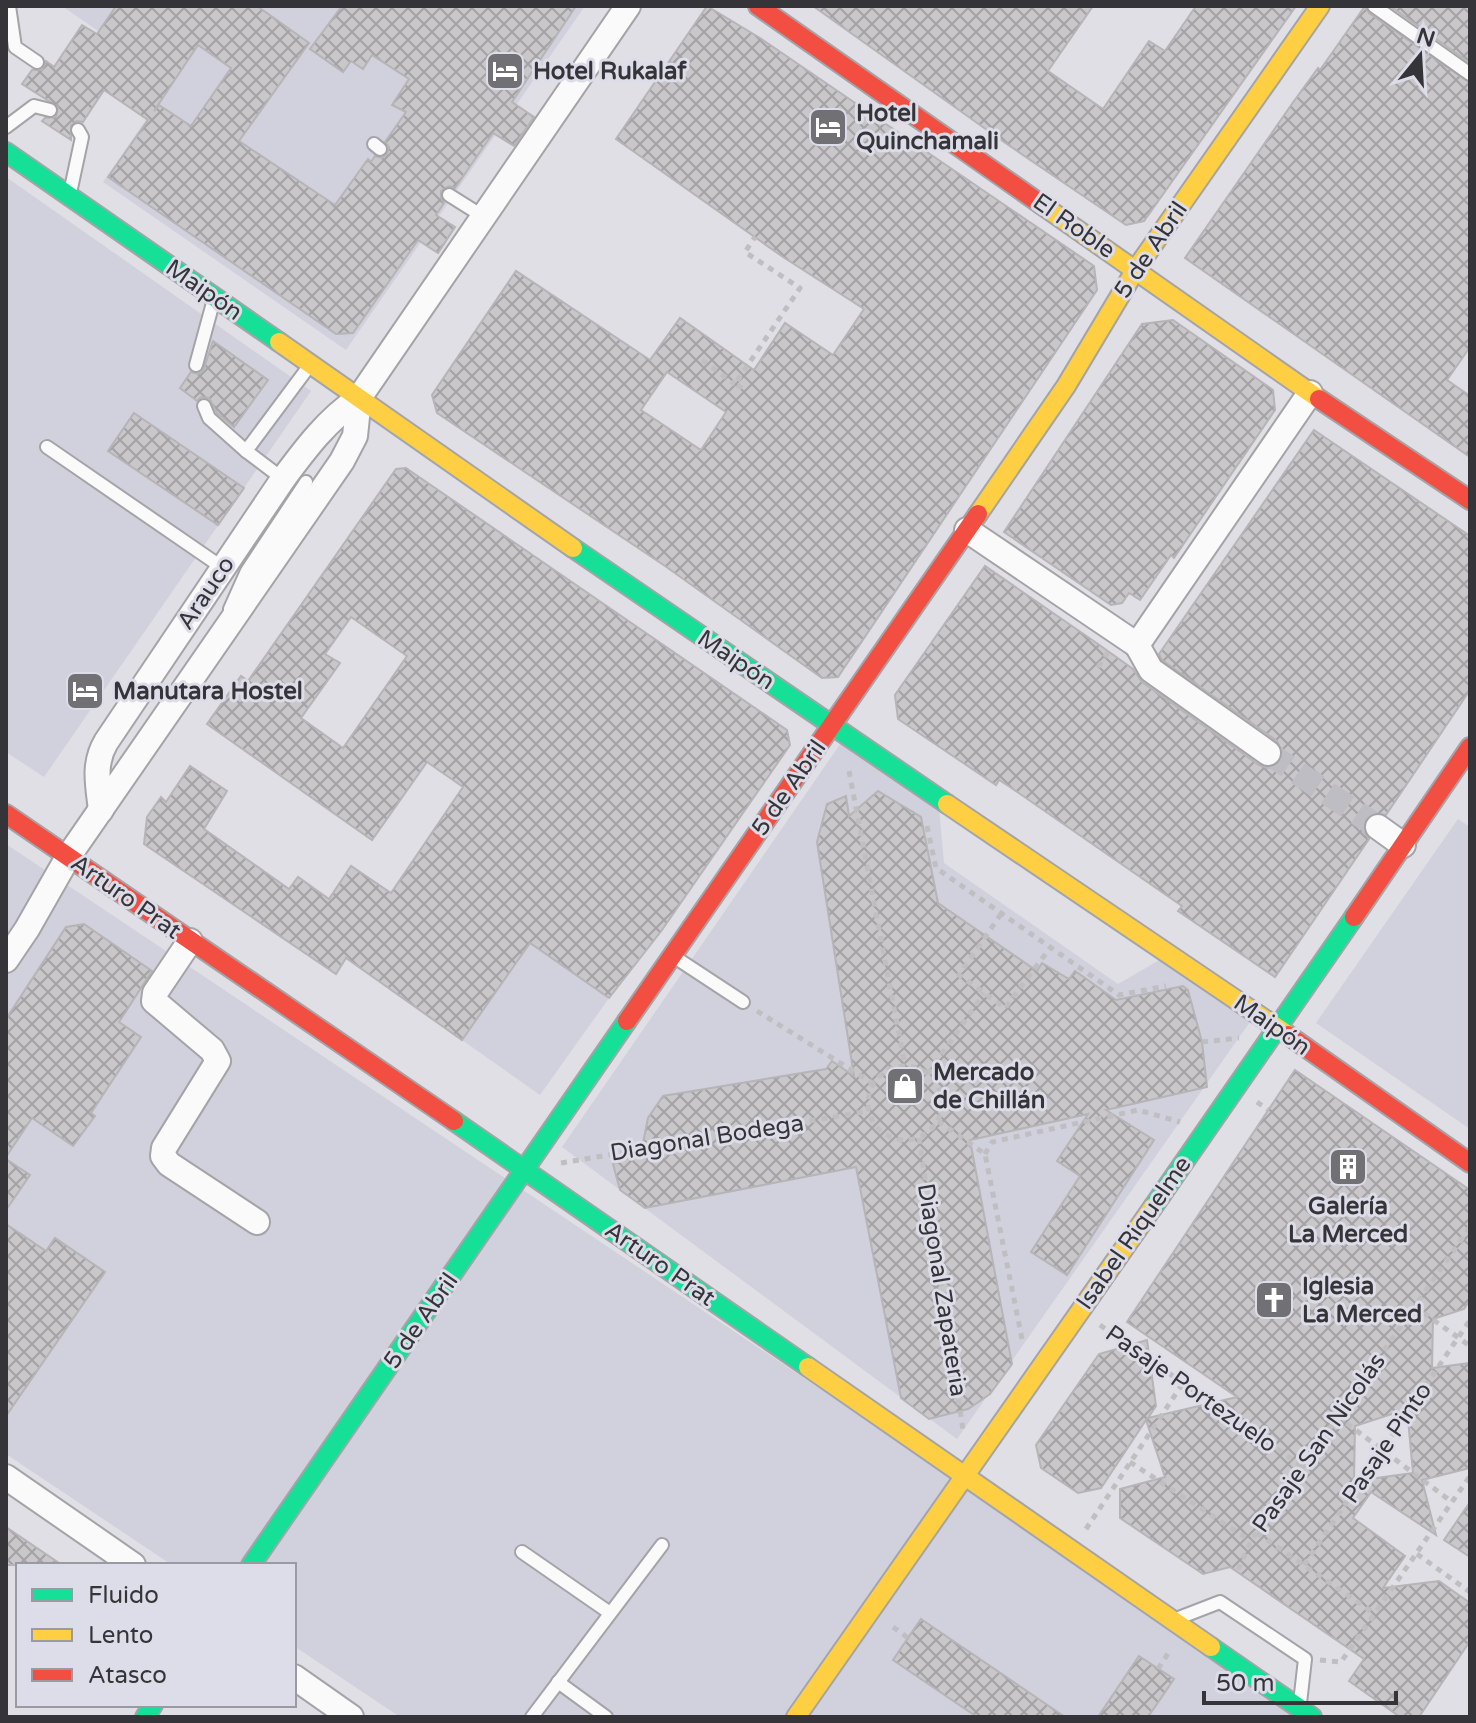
<svg xmlns="http://www.w3.org/2000/svg" width="1476" height="1723" viewBox="0 0 1476 1723" font-family="'Varela Round',sans-serif">
<defs>
<pattern id="building-cross-hatch" width="8" height="8" patternUnits="userSpaceOnUse" patternTransform="scale(2)"><rect width="8" height="8" fill="#c9c7ca"/><path d="M0 0l8 8M0 8l8-8" fill="none" stroke="#a4a2a5"/></pattern>
</defs>
<rect width="100%" height="100%" fill="#dfdfe5"/>
<g fill="#d0d1dc">
<polygon points="62,6 585,6 346,350 103,182 172,82"/>
<polygon points="6,177 311,391 44,777 6,752"/>
<polygon points="843,740 939,808 944,863 1118,984 1163,958 1252,1019 957,1439 562,1147"/>
<polygon points="1458,819 1470,827 1470,1129 1316,1023"/>
<polygon points="6,844 977,1494 1297,1717 400,1717 294,1646 294,1565 172,1565 6,1454"/>
<polygon points="530,943 609,998 540,1095 462,1040"/>
</g>
<g fill="url(#building-cross-hatch)" stroke="#b6b4b7" stroke-width="2" fill-rule="evenodd">
<path d="M116 6H257L309 43 239 141 335 205 368 159 371 162 375 156 382 158 387 154 389 147 385 142 406 112 392 105 409 79 372 55 363 69 351 61 343 72 310 49 342 6H576L512 102 534 117 514 146 493 133 455 188 449 186 441 191V198L444 203 436 215 455 227 438 253 418 240 353 333 336 334 108 177 148 120 104 90 83 122 77 121 71 125V140L42 121 45 118 56 117 58 107 22 84 32 70H42L46 61 54 67 82 25 97 34ZM198 45 231 68 191 126 159 105 154 111Z"/>
<path d="M707 6 760 38 1094 266 1097 290 838 677 822 678 665 566 437 413 432 395 516 271 650 360 680 318 754 370 785 323 833 355 864 309 783 257 616 139ZM667 372 726 412 701 450 641 410Z"/>
<polygon points="813,6 1093,6 1048,71 1103,109 1149,41 1165,51 1196,6 1296,6 1144,221 1126,225 1001,140"/>
<polygon points="1365,6 1369,13 1470,83 1470,347 1447,380 1470,396 1470,457 1185,258 1294,101 1318,68 1320,70"/>
<polygon points="1390,6 1470,6 1470,63"/>
<polygon points="1173,320 1273,390 1275,410 1174,558 1171,555 1140,600 1129,593 1122,603 1111,605 1004,532 1142,324"/>
<polygon points="213,341 268,380 234,427 217,413 209,398 201,397 197,401 180,388 191,372 198,374 203,371"/>
<polygon points="134,413 244,488 218,525 108,451"/>
<polygon points="1314,430 1470,536 1470,690 1386,815 1373,813 1365,819 1364,832 1369,839 1275,977 1178,911 1182,906 1010,787 999,780 996,785 898,719 895,695 985,566 1098,644 1133,669 1142,682 1259,765 1267,768 1275,766 1283,755 1277,741 1162,660 1159,654"/>
<path d="M406 468 787 730 790 745 662 930 609 998 530 943 462 1040 346 958 336 974 144 844 147 817 161 797 166 802 190 766 227 791 204 829 289 889 298 877 329 899 351 866 391 893 463 787 427 762 372 840 207 724 241 676 248 681 396 469ZM351 617 407 656 343 748 301 718 340 663 325 654Z"/>
<polygon points="878,791 921,817 938,903 1037,971 1042,963 1069,979 1075,971 1116,1000 1183,986 1188,990 1202,1042 1207,1087 1106,1110 1154,1140 1067,1275 1031,1252 1080,1176 1057,1161 1088,1114 970,1140 1012,1364 990,1394 968,1409 929,1419 901,1398 856,1167 645,1208 620,1190 613,1164 641,1153 648,1118 663,1096 826,1069 832,1061 854,1076 817,842 827,804 846,796 849,816"/>
<polygon points="84,924 152,971 119,1022 141,1037 91,1113 95,1116 73,1146 32,1118 6,1157 6,1019 66,927"/>
<path d="M1295 1070 1470 1190V1300L1464 1309 1433 1319 1432 1368 1470 1363V1468L1422 1480 1436 1535 1371 1492 1353 1518 1405 1556 1383 1588 1439 1581 1470 1603V1641L1419 1717H1400L1349 1681 1364 1659 1230 1567 1203 1574 1120 1518V1489L1165 1477 1146 1420 1101 1488 1078 1493 1041 1468 1036 1445 1099 1354 1147 1340 1156 1406 1148 1418 1237 1397 1127 1322ZM1407 1409 1413 1473 1354 1481 1355 1426Z"/>
<polygon points="6,1159 30,1175 6,1210"/>
<polygon points="6,1224 46,1251 55,1238 105,1272 6,1416"/>
<polygon points="1470,1502 1470,1557 1444,1540"/>
<polygon points="6,1527 62,1565 6,1565"/>
<polygon points="921,1619 1065,1717 977,1717 893,1660"/>
<polygon points="1139,1656 1174,1679 1148,1717 1098,1717"/>
</g>
<g fill="none" stroke-linecap="round" stroke-linejoin="round">
<polyline stroke="#bdbdc3" stroke-width="24" stroke-dasharray="24 12" stroke-linecap="butt" points="1268,753 1378,827"/>
<defs>
<g id="lane">
<polyline points="9,6 15,47 37,62"/>
<polyline points="1374,6 1470,74"/>
<polyline points="6,127 34,106 50,110"/>
<polyline points="374,144 380,149"/>
<polyline points="70,193 82,137 78,130"/>
<polyline points="449,195 484,217"/>
<polyline points="196,365 214,299"/>
<polyline points="204,406 209,418 246,451"/>
<polyline points="47,447 223,568"/>
<polyline points="283,479 246,451 310,365"/>
<polyline points="230,609 247,571 306,482"/>
<polyline points="673,956 743,1002"/>
<polyline points="522,1552 610,1613"/>
<polyline points="1176,1619 1220,1602 1305,1659 1300,1703"/>
<polyline points="558,1682 606,1717"/>
<polyline points="532,1717 662,1545"/>
</g>
<g id="street">
<polyline points="967,530 1137,645 1310,393"/>
<polyline points="1137,645 1151,670 1268,753"/>
<path d="M101 810C98 785 93 764 106 742L283 479C306 448 327 420 359 398L628 6"/>
<polyline points="1378,827 1403,845"/>
<polyline points="190,941 155,993 154,1001 212,1050 218,1061 164,1148 163,1156 169,1164 257,1222"/>
<polyline points="6,960 27,929 68,857 342,461 355,436 359,398"/>
<polyline points="6,1477 133,1565"/>
<polyline points="294,1677 351,1717"/>
</g>
<g id="fast">
<polyline points="6,152 279,342"/>
<polyline points="573,548 947,804"/>
<polyline points="454,1121 808,1367"/>
<polyline points="1153,1207 1354,917"/>
<polyline points="251,1565 627,1021"/>
<polyline points="1211,1647 1312,1717"/>
<polyline points="145,1717 153,1705"/>
</g>
<g id="slow">
<polyline points="1042,205 1319,399"/>
<polyline points="279,342 573,548"/>
<polyline points="978,514 1066,386 1136,269 1320,6"/>
<polyline points="947,804 1288,1035"/>
<polyline points="808,1367 1211,1647"/>
<polyline points="796,1717 1153,1207"/>
</g>
<g id="jam">
<polyline points="758,6 1042,205"/>
<polyline points="1319,399 1470,500"/>
<polyline points="6,814 454,1121"/>
<polyline points="1354,917 1470,747"/>
<polyline points="627,1021 978,514"/>
<polyline points="1288,1035 1470,1163"/>
</g>
</defs>
<use href="#lane" stroke="#a4a4a8" stroke-width="16"/>
<use href="#street" stroke="#a4a4a8" stroke-width="28"/>
<use href="#fast" stroke="#a4a4a8" stroke-width="22"/>
<use href="#slow" stroke="#a4a4a8" stroke-width="22"/>
<use href="#jam" stroke="#a4a4a8" stroke-width="22"/>
<g stroke="#bfbfc1" stroke-width="5" stroke-dasharray="6 6" stroke-linecap="butt">
<polyline points="702,360 735,384"/>
<polyline points="742,388 735,384 800,288 745,252 755,237"/>
<polyline points="1098,667 1109,651"/>
<polyline points="849,771 905,1066"/>
<polyline points="927,826 936,868 1119,995 1166,986"/>
<polyline points="1001,914 959,975 1005,1008 1050,948"/>
<polyline points="757,1011 874,1084"/>
<polyline points="1202,1042 1239,1038"/>
<circle cx="905" cy="1103" r="37"/>
<polyline points="928,1074 984,993"/>
<polyline points="1257,1102 1268,1110"/>
<polyline points="938,1121 985,1154 1023,1344"/>
<polyline points="919,1138 963,1430"/>
<polyline points="985,1154 992,1142 1138,1110 1180,1122"/>
<polyline points="561,1163 869,1111"/>
<polyline points="1414,1306 1470,1346"/>
<polyline points="1100,1325 1303,1467"/>
<polyline points="1337,1416 1452,1502"/>
<polyline points="1130,1462 1251,1541"/>
<polyline points="1086,1529 1183,1383"/>
<polyline points="1257,1533 1375,1614"/>
<polyline points="1417,1554 1470,1592"/>
<polyline points="1304,1565 1470,1320"/>
<polyline points="1238,1570 1251,1541 1470,1227"/>
<polyline points="893,1627 908,1638"/>
<polyline points="1320,1660 1341,1662 1470,1476"/>
<polyline points="1158,1669 1171,1649"/>
</g>
<use href="#lane" stroke="#fafafb" stroke-width="12"/>
<use href="#street" stroke="#fafafb" stroke-width="24"/>
<use href="#fast" stroke="#16e098" stroke-width="18"/>
<use href="#slow" stroke="#ffcf43" stroke-width="18"/>
<use href="#jam" stroke="#f24e42" stroke-width="18"/>
</g>
<defs>
<symbol id="hotel-square" viewBox="-11 -11 22 22"><rect x="-9" y="-9" width="18" height="18" rx="4" fill="#707075" stroke="#dcdde8"/><path d="M-6-4.5h1.5V1H6V5H4.5V3h-9V5H-6ZM-4 0a1.8 1.8 0 1 1 3.6 0ZM.5 0V-2.5h3Q6-2.5 6 0Z" fill="#fff"/></symbol>
<symbol id="shop-square" viewBox="-11 -11 22 22"><rect x="-9" y="-9" width="18" height="18" rx="4" fill="#707075" stroke="#dcdde8"/><path d="M-5-2.5h2.3a2.7 3.5 0 0 1 5.4 0H5L5.5 6h-11ZM-1.5-2.5h3a1.5 2.3 0 0 0-3 0Z" fill="#fff"/></symbol>
<symbol id="building-square" viewBox="-11 -11 22 22"><rect x="-9" y="-9" width="18" height="18" rx="4" fill="#707075" stroke="#dcdde8"/><path d="M-4-6H4V6H1V3H-1V6H-4ZM-2.5-4.3h1.7v1.8h-1.7ZM.8-4.3h1.7v1.8H.8ZM-2.5-1h1.7V.8h-1.7ZM.8-1h1.7V.8H.8Z" fill="#fff"/></symbol>
<symbol id="church-square" viewBox="-11 -11 22 22"><rect x="-9" y="-9" width="18" height="18" rx="4" fill="#707075" stroke="#dcdde8"/><path d="M-1.2-6h2.4v3.5h3.3v2.4h-3.3V6h-2.4V-.1h-3.3v-2.4h3.3Z" fill="#fff"/></symbol>
</defs>
<g fill-rule="evenodd">
<use href="#hotel-square" x="483" y="49" width="44" height="44"/>
<use href="#hotel-square" x="806" y="105" width="44" height="44"/>
<use href="#hotel-square" x="63" y="669" width="44" height="44"/>
<use href="#shop-square" x="883" y="1064" width="44" height="44"/>
<use href="#building-square" x="1326" y="1145" width="44" height="44"/>
<use href="#church-square" x="1252" y="1278" width="44" height="44"/>
</g>
<g text-anchor="middle" dominant-baseline="central" stroke-width="6" stroke-linejoin="round" paint-order="stroke">
<g font-size="24" font-weight="bold" fill="#353539" stroke="#dcdde8" text-anchor="start">
<text x="533" y="71">Hotel Rukalaf</text>
<text x="856" y="113">Hotel<tspan x="856" dy="28">Quinchamali</tspan></text>
<text x="113" y="691">Manutara Hostel</text>
<text x="933" y="1072">Mercado<tspan x="933" dy="28">de Chillán</tspan></text>
<text x="1348" y="1206" text-anchor="middle">Galería<tspan x="1348" dy="28">La Merced</tspan></text>
<text x="1302" y="1286">Iglesia<tspan x="1302" dy="28">La Merced</tspan></text>
</g>
<g font-size="24" fill="#353539" stroke="#dcdde8">
<text transform="translate(1074 226) rotate(35)">El Roble</text>
<text transform="translate(1151 250) rotate(-56)">5 de Abril</text>
<text transform="translate(204 290) rotate(35)">Maipón</text>
<text transform="translate(206 593) rotate(-56)">Arauco</text>
<text transform="translate(736 660) rotate(34)">Maipón</text>
<text transform="translate(789 788) rotate(-55)">5 de Abril</text>
<text transform="translate(126 897) rotate(35)">Arturo Prat</text>
<text transform="translate(1272 1025) rotate(35)">Maipón</text>
<text transform="translate(707 1138) rotate(-9)">Diagonal Bodega</text>
<text transform="translate(1134 1233) rotate(-55)">Isabel Riquelme</text>
<text transform="translate(660 1264) rotate(35)">Arturo Prat</text>
<text transform="translate(942 1290) rotate(81)">Diagonal Zapateria</text>
<text transform="translate(421 1321) rotate(-55)">5 de Abril</text>
<text transform="translate(1191 1389) rotate(35)">Pasaje Portezuelo</text>
<text transform="translate(1319 1443) rotate(-55)">Pasaje San Nicolás</text>
<text transform="translate(1387 1443) rotate(-56)">Pasaje Pinto</text>
</g>
</g>
<rect width="1476" height="1723" fill="none" stroke="#353539" stroke-width="16"/>
<rect x="16" y="1563" width="280" height="144" fill="#dcdde8" stroke="#999aa2" stroke-width="2"/>
<rect x="32" y="1589" width="40" height="12" fill="#16e098" stroke="#999aa2" stroke-width="2"/>
<text x="88" y="1603" font-size="24" fill="#353539">Fluido</text>
<rect x="32" y="1629" width="40" height="12" fill="#ffcf43" stroke="#999aa2" stroke-width="2"/>
<text x="88" y="1643" font-size="24" fill="#353539">Lento</text>
<rect x="32" y="1669" width="40" height="12" fill="#f24e42" stroke="#999aa2" stroke-width="2"/>
<text x="88" y="1683" font-size="24" fill="#353539">Atasco</text>
<g transform="translate(1420 56) rotate(18)" stroke="#dcdde8" stroke-width="6" paint-order="stroke">
<path d="M0-6L14 30L0 20L-14 30Z" fill="#353539"/>
<text y="-12" font-size="22" font-weight="bold" text-anchor="middle" fill="#353539">N</text>
</g>
<path d="M1204 1691v12h192v-12" fill="none" stroke="#353539" stroke-width="4"/>
<text x="1216" y="1691" font-size="24" fill="#353539" stroke="#dcdde8" stroke-width="6" paint-order="stroke">50 m</text>
</svg>
